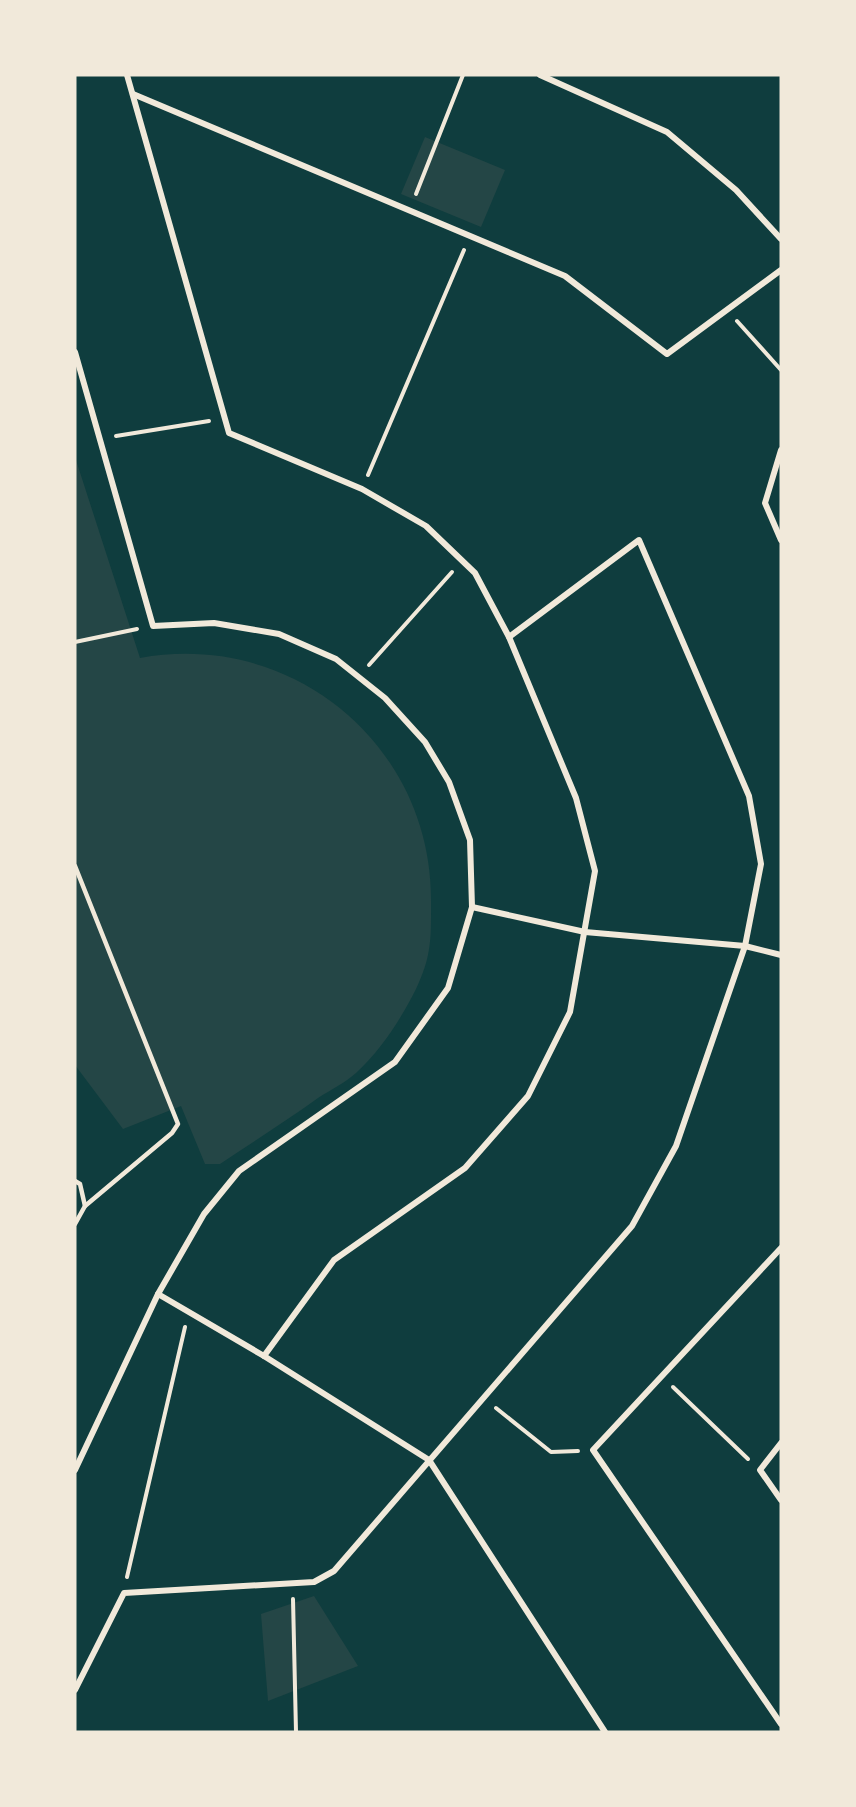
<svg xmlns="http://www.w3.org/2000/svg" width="856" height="1807" viewBox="0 0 856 1807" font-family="'Crimson Pro',serif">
<rect width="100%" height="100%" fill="#0f3d3e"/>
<g fill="#244646">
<polygon points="425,137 505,170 481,227 401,194"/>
<path d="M75 457 140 658C293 630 432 746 431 901 431 938 432 955 416 989 401 1019 381 1050 356 1073 345 1083 330 1090 318 1098 286 1121 253 1142 220 1164H205L181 1106 123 1129 75 1065Z"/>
<polygon points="314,1596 358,1666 268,1701 261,1614"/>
</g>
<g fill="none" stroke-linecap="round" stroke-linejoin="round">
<g stroke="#f1e9da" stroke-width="4">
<polyline points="416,194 463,75"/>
<polyline points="737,321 781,370"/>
<polyline points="116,436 209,421"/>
<polyline points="368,475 464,250"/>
<polyline points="75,642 137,629"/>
<polyline points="369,665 452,572"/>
<polyline points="673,1387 748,1459"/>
<polyline points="496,1408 551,1452 578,1451"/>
<polyline points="127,1577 185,1327"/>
<polyline points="293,1599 296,1732"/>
</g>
<g stroke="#f1e9da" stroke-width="4.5">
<polyline points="75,866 178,1124 172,1133 85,1206 75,1224"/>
<polyline points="75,1181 80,1184 85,1206"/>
</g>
<g stroke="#f1e9da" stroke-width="6">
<polyline points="127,75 229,433 362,489 426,526 475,573 509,637 576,798 595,871 570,1012 528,1096 465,1168 334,1260 264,1356"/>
<polyline points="540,75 667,132 736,190 781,239"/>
<polyline points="133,94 565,276 667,354 781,270"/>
<polyline points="75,352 153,626 214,623 279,634 336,659 385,698 425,742 449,782 470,840 472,907 448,988 395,1062 239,1171 204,1214 158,1294 75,1470"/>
<polyline points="781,450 765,503 781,540"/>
<polyline points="472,907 585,932 745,946 781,955"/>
<polyline points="781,1248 593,1450 781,1724"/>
<polyline points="158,1294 264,1356 429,1460 605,1732"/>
<polyline points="781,1443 760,1470 781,1500"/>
<polyline points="75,1690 124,1593 314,1582 334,1571 632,1226 676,1146 745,946 761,864 749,796 639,540 509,637"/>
</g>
</g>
<rect width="856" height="1807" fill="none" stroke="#f1e9da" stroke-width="153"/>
</svg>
